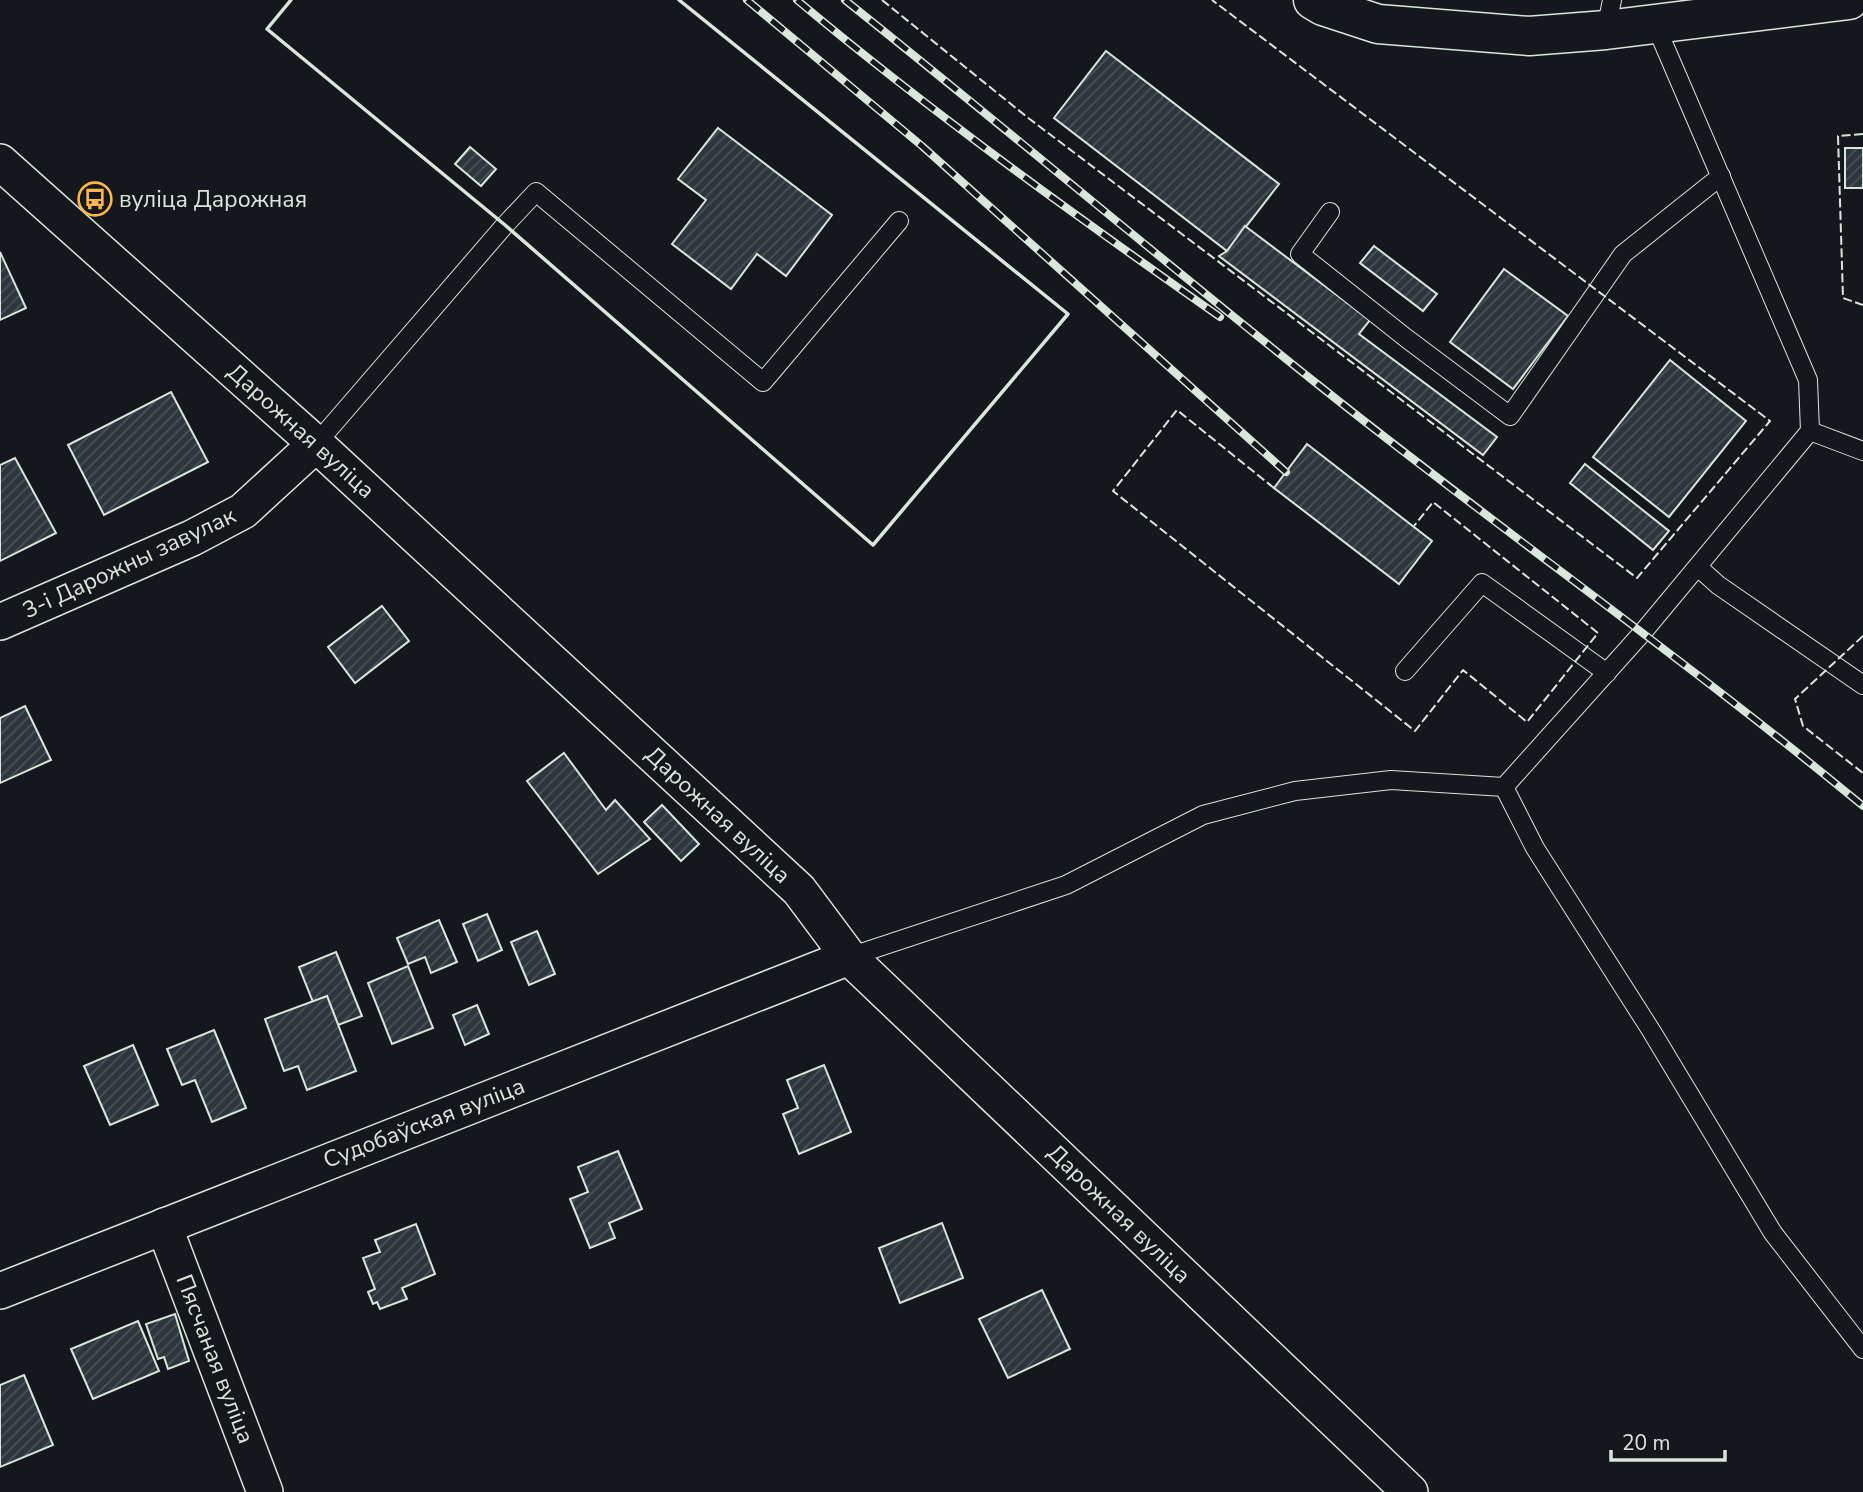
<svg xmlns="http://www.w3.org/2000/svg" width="1863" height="1492" viewBox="0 0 1863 1492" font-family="'Nunito Sans',sans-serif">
<defs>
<pattern id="building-hatch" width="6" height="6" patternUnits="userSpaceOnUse" patternTransform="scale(1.75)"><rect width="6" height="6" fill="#2c363c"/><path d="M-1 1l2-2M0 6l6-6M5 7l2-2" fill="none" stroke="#4a5358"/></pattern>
</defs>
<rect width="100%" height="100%" fill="#14181c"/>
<g fill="url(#building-hatch)" stroke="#d8e6dc" stroke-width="2">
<polygon points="1106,51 1279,184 1227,251 1054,118"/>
<polygon points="718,128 832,215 786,276 757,254 731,289 672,244 706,200 678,179"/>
<polygon points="470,147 496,169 481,186 455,164"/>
<rect x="1845" y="148" width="18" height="40"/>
<polygon points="1245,226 1370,320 1359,334 1497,437 1483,455 1219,256 1227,251"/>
<polygon points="1374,246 1437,294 1423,311 1360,263"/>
<polygon points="0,252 26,308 0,320"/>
<polygon points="1504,269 1568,316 1513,389 1450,342"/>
<polygon points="1670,360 1746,421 1669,517 1593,457"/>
<polygon points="171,392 208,462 104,515 68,445"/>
<polygon points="1307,444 1432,541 1399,584 1274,488"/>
<polygon points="15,458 56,533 0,561 0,465"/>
<polygon points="1585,464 1669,531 1653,550 1570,483"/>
<polygon points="382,606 409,641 355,683 328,647"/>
<polygon points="25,706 51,760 0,783 0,718"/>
<polygon points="564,753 606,810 615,800 650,839 598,874 527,781"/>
<polygon points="662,805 699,844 681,861 644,822"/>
<polygon points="487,914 502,950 478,961 463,924"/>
<polygon points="439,920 457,962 431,973 425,957 408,964 397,938"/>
<polygon points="537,931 555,974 529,985 511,942"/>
<polygon points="336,952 362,1016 338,1025 327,996 313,1002 299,967"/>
<polygon points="408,966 433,1028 392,1044 368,983"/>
<polygon points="327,996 356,1071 307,1090 298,1066 284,1071 265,1019"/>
<polygon points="477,1005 489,1034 465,1045 453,1015"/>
<polygon points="214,1030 246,1108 212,1122 195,1080 182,1085 167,1049"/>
<polygon points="133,1045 158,1105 110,1125 84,1066"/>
<polygon points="824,1065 851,1132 799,1154 783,1114 798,1108 787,1080"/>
<polygon points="618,1151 642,1209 609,1223 615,1238 590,1248 570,1199 588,1192 578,1167"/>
<polygon points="942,1223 963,1278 900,1303 879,1248"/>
<polygon points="416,1224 435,1274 402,1288 407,1299 380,1309 377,1302 373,1304 368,1292 375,1289 363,1258 380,1252 375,1240"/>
<polygon points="1042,1290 1070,1349 1008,1378 979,1319"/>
<polygon points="175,1314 189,1361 168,1369 164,1357 158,1359 146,1324"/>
<polygon points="138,1321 159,1371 93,1399 71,1349"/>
<polygon points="24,1375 53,1445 0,1467 0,1385"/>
</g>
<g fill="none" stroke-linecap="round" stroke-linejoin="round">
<defs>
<g id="service">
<polyline points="1606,30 1612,0"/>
<polyline points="1330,212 1300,254 1406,338 1510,416 1623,254 1721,176"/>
<polyline points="1810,431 1863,451"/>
<polyline points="316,444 505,225 536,192 763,382 899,221"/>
<polyline points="1698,567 1718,585 1863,685"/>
<polyline points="1405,671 1482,583 1607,673"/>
<polyline points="1504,787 1535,848 1652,1032 1773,1233 1863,1349"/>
<polyline points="849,957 1066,885 1203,815 1295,791 1391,780 1504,787 1643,632 1810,431 1808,380 1655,24"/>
</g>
<g id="minor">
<polyline points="0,162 316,444 799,890 849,957 1410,1492"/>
<polyline points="0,622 192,538 243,511 316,444"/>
<polyline points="164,1226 265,1492"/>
<polyline points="0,1291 849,957"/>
</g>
<polyline id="secondary" points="1313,0 1323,6 1378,24 1529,36 1606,30 1849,0"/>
</defs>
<use href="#service" stroke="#d8e6dc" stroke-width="20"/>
<use href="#minor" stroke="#d8e6dc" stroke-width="38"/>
<use href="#secondary" stroke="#d8e6dc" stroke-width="41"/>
<use href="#service" stroke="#14181c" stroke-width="18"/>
<use href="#minor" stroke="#14181c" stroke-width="35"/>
<use href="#secondary" stroke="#14181c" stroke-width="38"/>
<defs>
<g id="rail">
<polyline points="747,0 922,146 1286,472"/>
<path d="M797 0C932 113 1076 216 1220 317"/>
<path d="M845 0C1003 126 1158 257 1316 383 1496 527 1685 659 1863 806"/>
</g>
</defs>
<use href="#rail" stroke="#d8e6dc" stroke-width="8"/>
<use href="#rail" stroke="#14181c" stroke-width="5" stroke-dasharray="16" stroke-linecap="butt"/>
<g stroke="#d8e6dc" stroke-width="2" stroke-dasharray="9 3.5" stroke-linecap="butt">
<polyline points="882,0 1027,117 1637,578 1770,421 1212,0"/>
<polyline points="1863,134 1838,136 1843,298 1863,305"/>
<polyline points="1274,488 1177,410 1113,491 1415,731 1463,670 1527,722 1598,633 1433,502 1414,526"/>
<polyline points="1863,636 1795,699 1803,726 1863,773"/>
</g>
<polyline stroke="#d8e6dc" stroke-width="3.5" points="291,0 267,29 505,225 873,545 1068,314 679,0"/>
</g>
<defs>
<symbol id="bus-ring" viewBox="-11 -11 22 22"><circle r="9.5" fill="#14181c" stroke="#ffb74d" stroke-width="1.5"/><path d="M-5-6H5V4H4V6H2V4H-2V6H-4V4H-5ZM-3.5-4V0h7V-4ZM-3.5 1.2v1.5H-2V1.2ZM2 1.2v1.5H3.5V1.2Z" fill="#ffb74d"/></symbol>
</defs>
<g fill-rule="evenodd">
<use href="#bus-ring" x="76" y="180" width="38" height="38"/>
</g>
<g text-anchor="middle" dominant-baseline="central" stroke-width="5" stroke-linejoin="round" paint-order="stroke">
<g font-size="23" fill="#d8e6dc" stroke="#14181c" text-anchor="start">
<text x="119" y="199">вуліца Дарожная</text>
</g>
<g font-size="23" fill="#d8e6dc" stroke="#14181c">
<text transform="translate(301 431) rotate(42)">Дарожная вуліца</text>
<text transform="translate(129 563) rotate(-25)">3-і Дарожны завулак</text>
<text transform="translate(718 815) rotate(43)">Дарожная вуліца</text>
<text transform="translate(424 1123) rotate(-21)">Судобаўская вуліца</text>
<text transform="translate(1119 1214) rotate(44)">Дарожная вуліца</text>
<text transform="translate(215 1359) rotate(69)">Пясчаная вуліца</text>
</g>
</g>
<path d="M1611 1450v10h114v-10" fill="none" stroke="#d8e6dc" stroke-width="3.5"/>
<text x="1622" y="1450" font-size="21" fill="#d8e6dc" stroke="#14181c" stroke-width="5" paint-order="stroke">20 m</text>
</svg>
